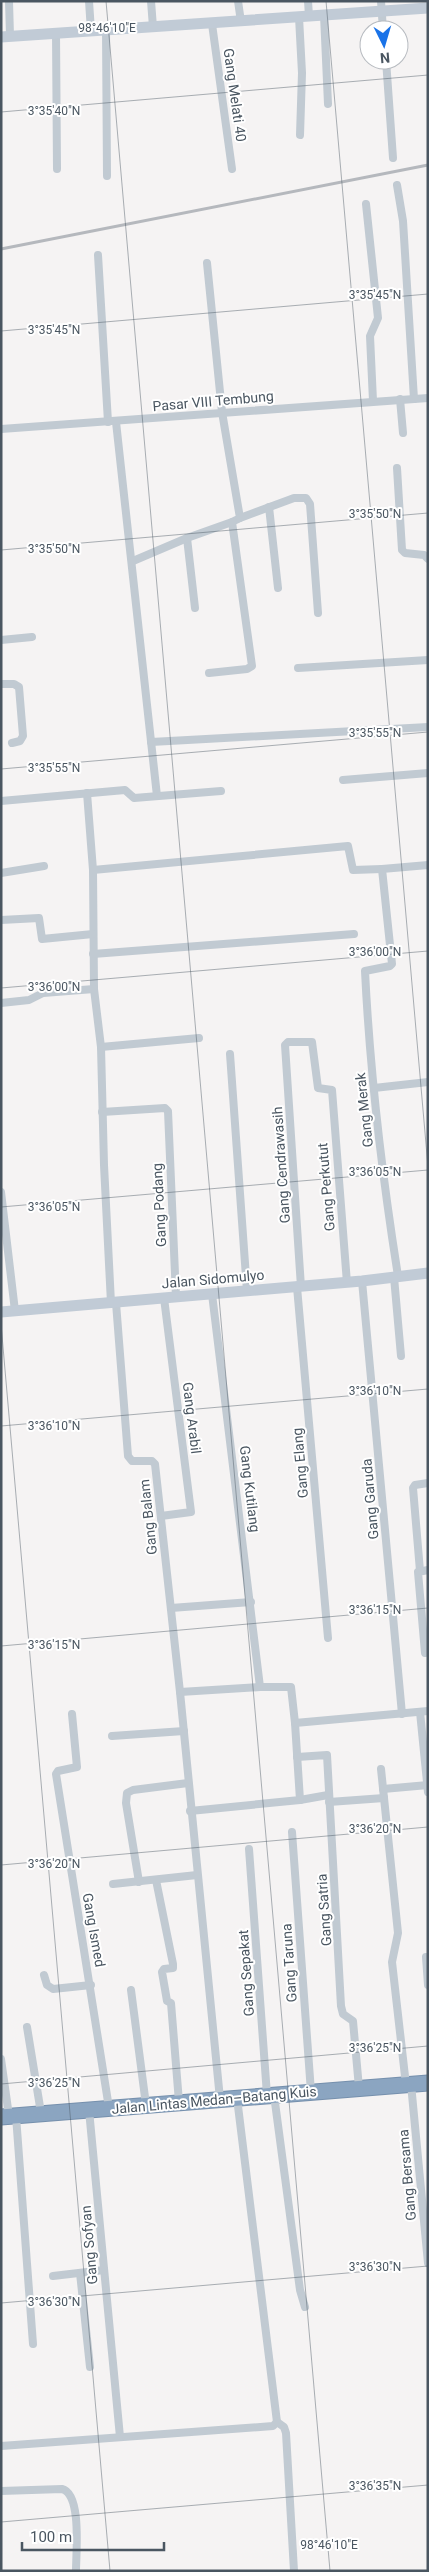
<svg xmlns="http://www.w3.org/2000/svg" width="429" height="2572" viewBox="0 0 429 2572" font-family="Roboto,sans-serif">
<rect width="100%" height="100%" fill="#f5f3f3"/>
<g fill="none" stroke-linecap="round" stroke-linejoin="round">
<defs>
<polyline id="highway" points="1,2117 428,2083"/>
</defs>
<use href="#highway" stroke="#7690ad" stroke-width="17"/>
<g stroke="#c1cad2" stroke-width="8">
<polyline points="9,1 10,36"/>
<polyline points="89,1 91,31"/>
<polyline points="151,1 153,27"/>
<polyline points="238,1 241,22"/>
<polyline points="308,1 309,16"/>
<polyline points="381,1 383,30"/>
<polyline points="324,15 328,104"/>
<polyline points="299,17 302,73 300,135"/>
<polyline points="212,24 232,169"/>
<polyline points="106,30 107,176"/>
<polyline points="56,33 57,169"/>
<polyline points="386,60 393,158"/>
<polyline points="397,185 403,221 414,399"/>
<polyline points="366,204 378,318 370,336 373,401"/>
<polyline points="98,255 108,422"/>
<polyline points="207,263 222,412 240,518 232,522 252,666 247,669 209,673"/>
<polyline points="400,399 403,433"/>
<polyline points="116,422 157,796"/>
<polyline points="1,429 428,398"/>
<polyline points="397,468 402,550 405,553 424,555 428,559"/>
<polyline points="269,507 278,588"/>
<polyline points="240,518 294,498 306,498 310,504 318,613"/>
<polyline points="187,538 195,608"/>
<polyline points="133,561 187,538 232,522"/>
<polyline points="1,640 32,637"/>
<polyline points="298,668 428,660"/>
<polyline points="1,684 14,684 19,687 23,736 20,741 12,743"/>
<polyline points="151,742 428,727"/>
<polyline points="343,780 428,773"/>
<polyline points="87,793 93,870 94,989 101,1047 104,1165 111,1303"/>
<polyline points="1,801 125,790 134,798 221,791"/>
<polyline points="93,870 348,846 353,870 382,869"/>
<polyline points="1,873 44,866"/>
<polyline points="1,920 39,918 42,939 93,934"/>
<polyline points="93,954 354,934"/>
<polyline points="1,1003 29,1000 43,993 94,989"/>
<polyline points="101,1047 199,1038"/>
<polyline points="230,1054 247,1291"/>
<polyline points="374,1088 428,1082"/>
<polyline points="102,1112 165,1108 168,1111 176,1297"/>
<polyline points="1,1192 15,1311"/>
<path d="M398 1276C382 1175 370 1073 365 971L390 966 392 964 382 869 428 865"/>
<polyline points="394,1277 401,1356"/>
<polyline points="362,1281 402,1714"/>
<polyline points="297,1287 328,1638"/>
<polyline points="301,1287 285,1045 288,1042 312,1042 318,1088 332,1090 347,1283"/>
<polyline points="212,1294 260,1687"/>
<polyline points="116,1303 128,1456 132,1461 152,1461 155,1464 180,1692"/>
<polyline points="161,1516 191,1512 164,1298"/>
<polyline points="420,1571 413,1488 415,1485 428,1483"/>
<polyline points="171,1608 251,1602"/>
<polyline points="425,1653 418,1572 428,1570"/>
<polyline points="420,1712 428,1792"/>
<polyline points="72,1714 77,1767 58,1771 56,1774 109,2108"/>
<polyline points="112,1736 184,1731"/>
<polyline points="297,1757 327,1755 341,2006 343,2014 353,2021 359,2088"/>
<polyline points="381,1769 398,1933 392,1962 406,2085"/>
<polyline points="383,1789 428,1785"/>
<polyline points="300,1800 328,1795"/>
<polyline points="329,1802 384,1798"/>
<polyline points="190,1811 300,1800 295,1723"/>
<polyline points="292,1832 311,2092"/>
<polyline points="249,1849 267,2095"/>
<polyline points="156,1880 173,1964 173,1968 164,1969 162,1972 167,2001 171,2003 179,2102"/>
<polyline points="139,1882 126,1803 127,1793 133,1790 188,1783"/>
<polyline points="113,1884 197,1875"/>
<polyline points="426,1957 428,1985"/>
<polyline points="44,1975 47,1985 53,1989 91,1985"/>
<polyline points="131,1990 146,2105"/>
<polyline points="27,2027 41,2113"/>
<polyline points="1,2059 9,2116"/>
<polyline points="411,2084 428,2263"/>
<polyline points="274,2095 300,2290 305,2307"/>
<polyline points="237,2098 277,2422"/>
<polyline points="220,2099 180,1692 260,1687 291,1687 295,1723 428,1711"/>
<polyline points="89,2110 120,2437"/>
<polyline points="16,2116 33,2344"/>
<polyline points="80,2273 90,2367"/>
<polyline points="53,2276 104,2270"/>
<polyline points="277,2422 284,2427 286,2433 294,2571"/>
<polyline points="1,2446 273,2426 277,2422"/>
<path d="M1 2491 62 2489C82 2494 76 2553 76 2571"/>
</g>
<g stroke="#c1cbd6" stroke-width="11">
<polyline points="1,37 428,8"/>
<polyline points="1,1312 362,1281 428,1273"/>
</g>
<use href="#highway" stroke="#8ba5c1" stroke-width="15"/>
<polyline stroke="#b5b8bd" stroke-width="3" points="1,249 428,165"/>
</g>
<path fill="none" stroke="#4a5661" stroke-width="1" stroke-opacity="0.45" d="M106 1 330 2571M326 1 428 1167M1 112 428 75M1 331 428 294M1 550 428 513M1 769 428 732M1 988 428 951M1 1207 428 1170M1 1324 110 2571M1 1426 428 1389M1 1646 428 1608M1 1865 428 1827M1 2084 428 2046M1 2303 428 2266M1 2522 428 2485"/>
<g text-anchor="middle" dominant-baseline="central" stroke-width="4" stroke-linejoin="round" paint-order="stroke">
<g font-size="14" fill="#4a5661" stroke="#fff">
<text transform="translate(235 95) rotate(82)">Gang Melati 40</text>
<text transform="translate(213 401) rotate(-5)">Pasar VIII Tembung</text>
<text transform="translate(364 1110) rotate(-96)">Gang Merak</text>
<text transform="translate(281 1165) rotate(-94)">Gang Cendrawasih</text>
<text transform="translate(326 1187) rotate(-95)">Gang Perkutut</text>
<text transform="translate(159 1205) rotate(-93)">Gang Podang</text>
<text transform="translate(213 1279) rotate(-5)">Jalan Sidomulyo</text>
<text transform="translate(192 1418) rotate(83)">Gang Arabil</text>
<text transform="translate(300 1463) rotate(-95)">Gang Elang</text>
<text transform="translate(250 1489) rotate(83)">Gang Kutilang</text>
<text transform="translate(370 1499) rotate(-95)">Gang Garuda</text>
<text transform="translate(148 1517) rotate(-96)">Gang Balam</text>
<text transform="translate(324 1910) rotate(-94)">Gang Satria</text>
<text transform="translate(94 1930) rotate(80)">Gang Ismed</text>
<text transform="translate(289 1963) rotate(-94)">Gang Taruna</text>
<text transform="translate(246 1973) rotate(-94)">Gang Sepakat</text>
<text transform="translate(214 2100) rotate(-5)">Jalan Lintas Medan–Batang Kuis</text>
<text transform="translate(407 2175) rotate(-95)">Gang Bersama</text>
<text transform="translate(89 2245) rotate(-95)">Gang Sofyan</text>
</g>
</g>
<g font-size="12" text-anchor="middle" fill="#4a5661" stroke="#fff" stroke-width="4" stroke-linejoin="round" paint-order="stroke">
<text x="107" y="32">98°46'10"E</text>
<text x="54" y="115">3°35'40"N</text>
<text x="375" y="299">3°35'45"N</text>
<text x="54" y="334">3°35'45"N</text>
<text x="375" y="518">3°35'50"N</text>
<text x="54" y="553">3°35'50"N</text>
<text x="375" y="737">3°35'55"N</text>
<text x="54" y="772">3°35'55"N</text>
<text x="375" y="956">3°36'00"N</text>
<text x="54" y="991">3°36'00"N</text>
<text x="375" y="1176">3°36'05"N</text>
<text x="54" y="1211">3°36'05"N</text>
<text x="375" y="1395">3°36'10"N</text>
<text x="54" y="1430">3°36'10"N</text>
<text x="375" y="1614">3°36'15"N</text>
<text x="54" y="1649">3°36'15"N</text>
<text x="375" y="1833">3°36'20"N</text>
<text x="54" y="1868">3°36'20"N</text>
<text x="375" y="2052">3°36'25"N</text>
<text x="54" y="2087">3°36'25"N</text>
<text x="375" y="2271">3°36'30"N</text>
<text x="54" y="2306">3°36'30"N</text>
<text x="375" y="2490">3°36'35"N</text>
<text x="329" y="2549">98°46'10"E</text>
</g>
<rect width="429" height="2572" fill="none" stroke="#4a5661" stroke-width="5"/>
<g transform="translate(384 45) rotate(175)"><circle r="24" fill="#ffffff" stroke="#b7bbc0"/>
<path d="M0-4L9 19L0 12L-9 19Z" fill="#1a73e8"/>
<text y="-8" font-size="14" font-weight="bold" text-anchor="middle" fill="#4a5661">N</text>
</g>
<path d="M22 2542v8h142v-8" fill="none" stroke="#4a5661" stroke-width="2.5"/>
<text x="30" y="2542" font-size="15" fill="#4a5661" stroke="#ffffff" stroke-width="4" paint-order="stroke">100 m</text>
</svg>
